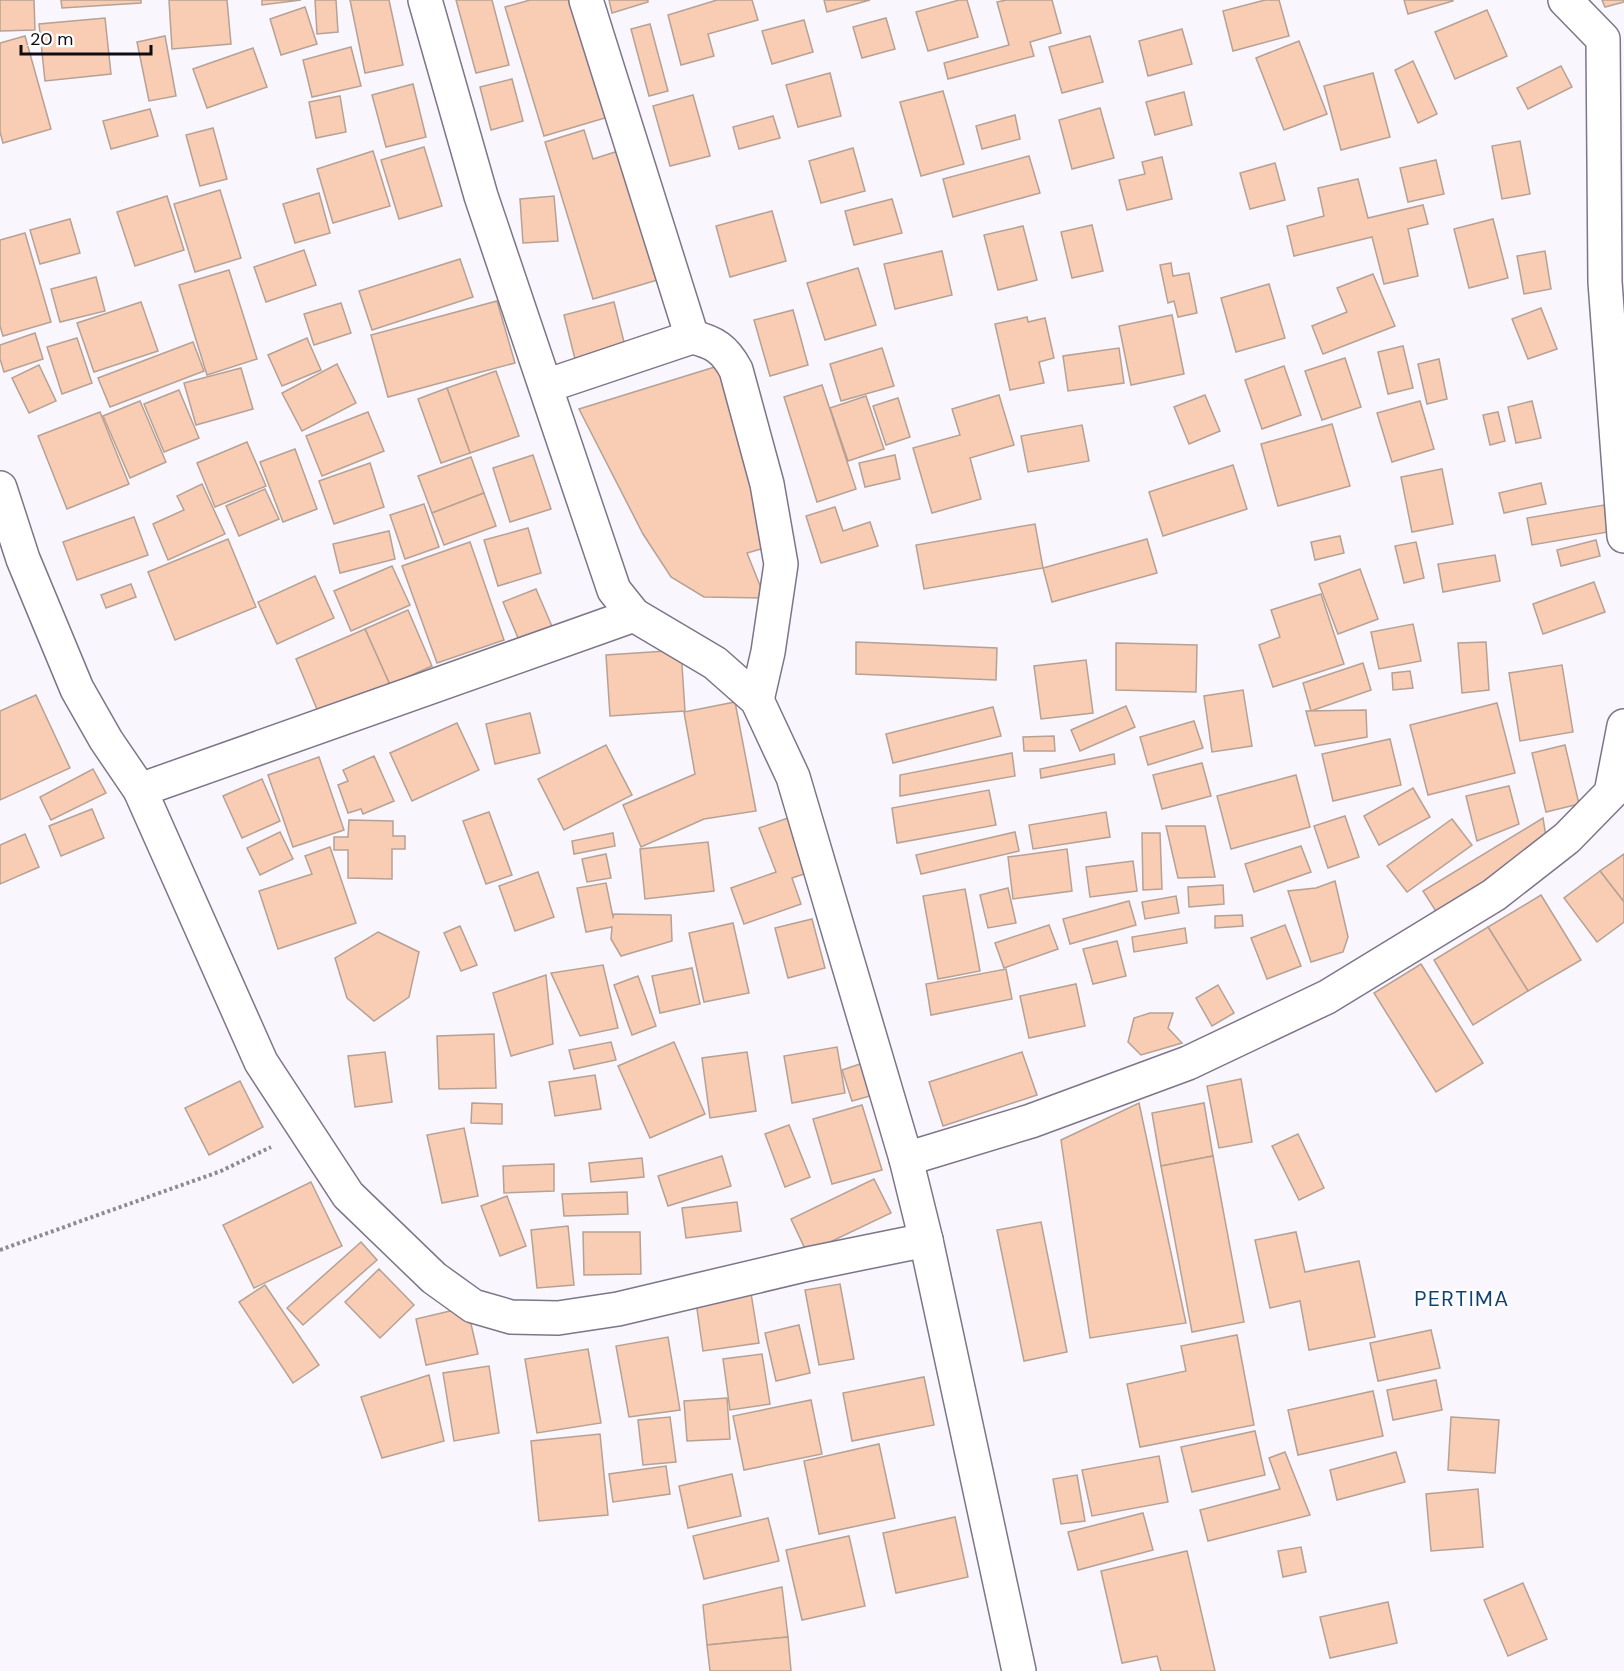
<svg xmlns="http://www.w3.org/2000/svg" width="1624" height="1671" viewBox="0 0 1624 1671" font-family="'DM Sans',sans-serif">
<rect width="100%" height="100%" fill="#f9f6fe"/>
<g fill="#f9cdb3" stroke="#b6a194" stroke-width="1.5">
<polygon points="0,0 34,0 35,30 0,31"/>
<polygon points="61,0 141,0 141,3 62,8"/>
<polygon points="169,0 227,0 231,44 172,49"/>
<polygon points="262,0 301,0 262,5"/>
<polygon points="315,0 336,0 338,32 317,34"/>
<polygon points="350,0 389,0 403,65 365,73"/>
<polygon points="456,0 492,0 509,65 476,73"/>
<polygon points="530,0 579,0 615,115 544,136 505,7"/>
<polygon points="609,0 648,0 648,2 612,13"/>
<polygon points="717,0 752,0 758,20 708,34 714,56 681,65 668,15"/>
<polygon points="824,0 870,0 827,12"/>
<polygon points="959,0 967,0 978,37 928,51 916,12"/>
<polygon points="1006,0 1052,0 1061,33 1030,42 1034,56 948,79 944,63 1009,45 997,2"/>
<polygon points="1265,0 1279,0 1289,36 1233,51 1223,11"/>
<polygon points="1404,0 1453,0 1453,1 1408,14"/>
<polygon points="1602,0 1624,0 1624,2 1605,7"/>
<polygon points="305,7 317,44 281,55 270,19"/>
<polygon points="1487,10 1507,56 1455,79 1435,32"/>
<polygon points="105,18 111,74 45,81 39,24"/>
<polygon points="886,18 895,49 862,58 853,27"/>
<polygon points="804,20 813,52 772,64 762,31"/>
<polygon points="650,24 668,91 649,96 631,29"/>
<polygon points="1182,29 1192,64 1148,76 1139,41"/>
<polygon points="25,36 51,129 3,143 0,132 0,43"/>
<polygon points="165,36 176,96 149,101 137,42"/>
<polygon points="1090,36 1103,82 1062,93 1049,47"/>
<polygon points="1299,41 1327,114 1284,130 1256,58"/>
<polygon points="351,47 361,86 312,97 303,60"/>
<polygon points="253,48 267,87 207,108 193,69"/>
<polygon points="1413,61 1437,114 1418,123 1395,70"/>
<polygon points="1561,66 1572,87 1528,109 1517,88"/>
<polygon points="830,73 841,116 798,127 786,85"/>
<polygon points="1373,73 1390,137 1341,150 1324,86"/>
<polygon points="512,79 523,121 491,130 480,87"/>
<polygon points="413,84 426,137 386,147 372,95"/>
<polygon points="943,91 964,164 921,176 900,102"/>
<polygon points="1184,92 1192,125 1155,135 1146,102"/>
<polygon points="693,95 710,156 670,166 653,106"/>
<polygon points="340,96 346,132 316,138 309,102"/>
<polygon points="1100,108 1114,158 1072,169 1059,120"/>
<polygon points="150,109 158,136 111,149 103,121"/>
<polygon points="1015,115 1020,139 982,149 976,126"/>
<polygon points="773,116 780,138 739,149 733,127"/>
<polygon points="213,128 227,179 200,186 186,135"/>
<polygon points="584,130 593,159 631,147 671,276 593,299 545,142"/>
<polygon points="1520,141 1530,194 1502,199 1492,146"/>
<polygon points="424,147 442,206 399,219 381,160"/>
<polygon points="853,148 865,191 821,203 809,161"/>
<polygon points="373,151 390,206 333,223 317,169"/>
<polygon points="1029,156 1040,193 953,217 943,179"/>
<polygon points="1162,157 1172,199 1127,210 1119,180 1145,174 1142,162"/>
<polygon points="1436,160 1444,194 1408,202 1400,168"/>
<polygon points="1275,163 1285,200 1250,209 1240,173"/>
<polygon points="1358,179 1368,218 1423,205 1428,224 1408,229 1418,276 1384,284 1372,237 1294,256 1287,226 1324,216 1318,188"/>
<polygon points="220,190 241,258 195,272 174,204"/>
<polygon points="319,193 330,233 295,243 283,204"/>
<polygon points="167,196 184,250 135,266 117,212"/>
<polygon points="554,196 558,241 523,243 520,199"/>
<polygon points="892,199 902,233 854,245 845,211"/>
<polygon points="772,211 786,261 730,277 716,226"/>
<polygon points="70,219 80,253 40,264 30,230"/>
<polygon points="1493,219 1508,278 1469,288 1454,229"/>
<polygon points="1092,225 1103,271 1072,278 1061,232"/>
<polygon points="1023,226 1037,280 998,290 984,235"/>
<polygon points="25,233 51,322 3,336 0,326 0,240"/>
<polygon points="304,250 316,285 266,302 254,267"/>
<polygon points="942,251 952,295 895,309 884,264"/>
<polygon points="1545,251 1551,289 1524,294 1517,256"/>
<polygon points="460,259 473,297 372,330 359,291"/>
<polygon points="1171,263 1173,276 1189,273 1197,313 1178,317 1174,301 1168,303 1160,265"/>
<polygon points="858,268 876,325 825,340 807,283"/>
<polygon points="229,270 257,359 207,375 179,285"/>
<polygon points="1373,274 1395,326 1323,354 1312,326 1347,312 1337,288"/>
<polygon points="96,277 105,311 60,322 51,289"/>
<polygon points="1269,284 1285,338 1236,352 1221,298"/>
<polygon points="497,301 515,363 388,397 371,335"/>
<polygon points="141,302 158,351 94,372 77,323"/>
<polygon points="614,302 625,346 575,359 564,315"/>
<polygon points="341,303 351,333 314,345 304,314"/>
<polygon points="1541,308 1557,349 1528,359 1512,319"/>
<polygon points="793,310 808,365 770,376 754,320"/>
<polygon points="1172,315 1184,374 1131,385 1119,326"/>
<polygon points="1027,317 1028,322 1045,318 1054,358 1039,362 1044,383 1010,390 995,324"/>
<polygon points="35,333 43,359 4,372 0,359 0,345"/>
<polygon points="77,338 92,383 62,394 47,347"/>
<polygon points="307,338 321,370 282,386 268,355"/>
<polygon points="193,342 204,371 110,407 98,378"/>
<polygon points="1403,346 1413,388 1388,394 1378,352"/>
<polygon points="882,348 894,386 841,401 830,364"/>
<polygon points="1119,348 1124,383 1068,391 1063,356"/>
<polygon points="1345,358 1361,407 1322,420 1305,371"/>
<polygon points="1439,359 1447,399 1427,404 1418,364"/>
<polygon points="337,364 356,403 302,431 282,393"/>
<polygon points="39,365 56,401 29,413 12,378"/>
<polygon points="718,366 775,545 747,553 765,598 704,597 671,577 643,534 579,409"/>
<polygon points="1284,366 1301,415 1262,429 1245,380"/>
<polygon points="241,368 253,409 196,425 184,383"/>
<polygon points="496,371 519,436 470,453 447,388"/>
<polygon points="822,385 856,489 817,502 784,397"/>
<polygon points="447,388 470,453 441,463 418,399"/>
<polygon points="179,390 199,438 164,452 144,404"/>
<polygon points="999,395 1014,445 970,458 981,499 932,513 913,448 960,435 952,409"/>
<polygon points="1205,395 1220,431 1189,444 1174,407"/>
<polygon points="866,396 884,449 848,461 830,408"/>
<polygon points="898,398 910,437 886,445 873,406"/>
<polygon points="140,401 166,462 130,478 103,416"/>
<polygon points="1420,401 1434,449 1392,462 1377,413"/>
<polygon points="1532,401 1541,438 1516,443 1508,407"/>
<polygon points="100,412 129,484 67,509 38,436"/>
<polygon points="368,412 384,451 322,476 306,436"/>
<polygon points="1498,412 1505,441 1490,445 1483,415"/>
<polygon points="1332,424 1350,486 1278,506 1261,444"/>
<polygon points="1082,425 1089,461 1028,472 1021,436"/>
<polygon points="247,442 266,486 215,507 197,463"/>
<polygon points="295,449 317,509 283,522 260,462"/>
<polygon points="533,455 551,509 510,522 493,468"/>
<polygon points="895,455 900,479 865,487 859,463"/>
<polygon points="471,457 484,493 432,513 418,476"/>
<polygon points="370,463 384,507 334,524 319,481"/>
<polygon points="1233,465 1247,509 1163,536 1149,492"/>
<polygon points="1442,469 1453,524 1412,532 1401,477"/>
<polygon points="1541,483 1546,504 1504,513 1499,493"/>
<polygon points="202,484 225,534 168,560 153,524 184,510 177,496"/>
<polygon points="265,489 279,519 239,536 226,506"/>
<polygon points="484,493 496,526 444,545 432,513"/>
<polygon points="424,504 439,547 405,559 390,515"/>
<polygon points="1604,505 1608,532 1532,545 1527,518"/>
<polygon points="835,507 843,531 870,522 878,546 821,563 806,516"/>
<polygon points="134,517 148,555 77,580 63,542"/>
<polygon points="1035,524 1043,568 924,589 916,545"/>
<polygon points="528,528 541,573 498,586 484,540"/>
<polygon points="389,531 395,559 340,573 333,544"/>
<polygon points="1340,536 1344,553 1315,560 1311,542"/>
<polygon points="228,539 256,607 175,640 148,572"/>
<polygon points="1147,539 1157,573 1052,602 1043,568"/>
<polygon points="1596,540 1600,556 1561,566 1557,550"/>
<polygon points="470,542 504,640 437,663 402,566"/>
<polygon points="1416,542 1424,578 1404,583 1395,546"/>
<polygon points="1495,555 1500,581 1443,592 1438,564"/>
<polygon points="392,566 410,605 351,631 334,591"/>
<polygon points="1360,569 1378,619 1338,634 1319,584"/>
<polygon points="315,576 334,618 277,644 258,602"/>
<polygon points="1594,582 1605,612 1543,634 1533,604"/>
<polygon points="131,584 136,597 106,608 101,595"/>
<polygon points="536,589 554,631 521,645 503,602"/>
<polygon points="1321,594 1344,664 1273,687 1259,645 1280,637 1271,610"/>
<polygon points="408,610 432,666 390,685 365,629"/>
<polygon points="1413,624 1421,661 1379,669 1371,632"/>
<polygon points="365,629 390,685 319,714 296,659"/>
<polygon points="856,642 997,648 996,680 856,674"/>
<polygon points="1486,642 1489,690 1462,693 1458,643"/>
<polygon points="1116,643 1197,645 1196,692 1116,690"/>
<polygon points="681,650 685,711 610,716 606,655"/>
<polygon points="1086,660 1093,713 1041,719 1034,666"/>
<polygon points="1363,663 1371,690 1311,711 1303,683"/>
<polygon points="1562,665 1573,732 1520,741 1509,673"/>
<polygon points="1410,671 1413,688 1393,690 1392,673"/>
<polygon points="1243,690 1252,746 1212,752 1204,696"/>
<polygon points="36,695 70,768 0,800 0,711"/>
<polygon points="735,702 756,811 704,819 641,847 623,805 695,774 684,712"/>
<polygon points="1497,703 1515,773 1428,795 1410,725"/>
<polygon points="1126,706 1135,727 1080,751 1071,730"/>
<polygon points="993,707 1001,736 893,763 886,734"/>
<polygon points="1366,710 1367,737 1315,746 1306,711"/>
<polygon points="530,713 540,753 495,764 486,724"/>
<polygon points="1194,721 1203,748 1148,765 1140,737"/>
<polygon points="457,723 479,770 412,801 390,753"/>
<polygon points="1054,736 1055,751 1024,751 1023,737"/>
<polygon points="1390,739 1401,785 1333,801 1322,754"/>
<polygon points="606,745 632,795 564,830 538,779"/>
<polygon points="1565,745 1579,804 1546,812 1532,753"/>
<polygon points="1012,753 1015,776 900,796 900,775"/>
<polygon points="1114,754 1115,764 1041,778 1040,769"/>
<polygon points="374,756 394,801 363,814 361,809 348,813 338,785 348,781 343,770"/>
<polygon points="319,757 344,830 293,847 268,775"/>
<polygon points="1202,763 1211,796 1162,809 1153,775"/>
<polygon points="93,769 106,793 51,820 40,797"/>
<polygon points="1296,775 1310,827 1231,849 1217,796"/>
<polygon points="262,779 280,821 242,838 223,796"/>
<polygon points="1509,786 1519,824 1477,841 1466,796"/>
<polygon points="1413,788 1430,817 1379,845 1364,816"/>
<polygon points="989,790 996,825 897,843 892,808"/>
<polygon points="92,809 104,838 61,856 49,826"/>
<polygon points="489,812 512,875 486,884 463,821"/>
<polygon points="1106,812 1110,837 1033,849 1029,825"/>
<polygon points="1345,816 1359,857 1328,868 1314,826"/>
<polygon points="791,817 810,872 792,878 801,904 744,924 731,888 776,872 759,828"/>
<polygon points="1543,818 1546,837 1439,916 1423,891"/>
<polygon points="1452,819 1472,845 1407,892 1387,866"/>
<polygon points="349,820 393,821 393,836 405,836 405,849 392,849 392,879 348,878 348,850 334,850 334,837 348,837"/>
<polygon points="1166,826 1205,826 1215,877 1178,878"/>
<polygon points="280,832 293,859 260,875 247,848"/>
<polygon points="1015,832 1019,851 921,874 916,855"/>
<polygon points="613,833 615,846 574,854 572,841"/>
<polygon points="1142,833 1160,833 1162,889 1143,890"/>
<polygon points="25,834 39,867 0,884 0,845"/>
<polygon points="708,842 714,891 645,899 640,849"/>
<polygon points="1301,846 1311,872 1254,892 1245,864"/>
<polygon points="330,847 356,923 278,949 259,891 312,874 305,856"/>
<polygon points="1067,849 1072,891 1013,899 1008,857"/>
<polygon points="606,854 611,878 587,882 582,859"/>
<polygon points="1624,854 1624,902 1600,871"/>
<polygon points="1133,861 1137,891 1090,897 1086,867"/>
<polygon points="1600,871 1624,902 1624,922 1597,942 1564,898"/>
<polygon points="538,872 554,917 515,931 499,886"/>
<polygon points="1335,881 1348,937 1343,952 1311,962 1288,891 1316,888"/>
<polygon points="606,883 613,917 614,914 671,915 672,941 621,956 611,939 612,927 586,932 577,888"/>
<polygon points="1223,885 1224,904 1189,907 1188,887"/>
<polygon points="1008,888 1016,923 988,928 980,895"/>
<polygon points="965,889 980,971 938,979 923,896"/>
<polygon points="1541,895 1581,960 1528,991 1488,927"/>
<polygon points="1176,896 1179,913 1145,919 1142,902"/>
<polygon points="1129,901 1136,925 1070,944 1063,919"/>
<polygon points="1242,915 1243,926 1215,928 1215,916"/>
<polygon points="812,919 825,968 788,978 775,928"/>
<polygon points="733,923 749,993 704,1002 689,933"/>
<polygon points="1049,925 1058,949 1004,968 995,943"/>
<polygon points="1285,925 1301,966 1267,979 1251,938"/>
<polygon points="460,926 477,965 461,971 444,933"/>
<polygon points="1488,927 1528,991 1473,1025 1434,960"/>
<polygon points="1185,928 1187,943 1134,952 1132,937"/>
<polygon points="378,932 419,952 409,997 374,1021 347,998 335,958"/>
<polygon points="1117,941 1126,976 1093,984 1083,949"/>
<polygon points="1421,964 1483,1063 1436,1092 1374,993"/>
<polygon points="603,965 618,1028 580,1036 551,973"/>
<polygon points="692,968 700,1004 660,1013 652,976"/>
<polygon points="1006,969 1012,999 931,1015 926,984"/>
<polygon points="546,975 553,1044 511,1056 493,993"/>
<polygon points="638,976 656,1026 632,1035 614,985"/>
<polygon points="1076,984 1085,1026 1029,1038 1020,996"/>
<polygon points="1218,985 1234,1013 1212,1026 1196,998"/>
<polygon points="1150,1013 1173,1013 1168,1028 1182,1043 1141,1055 1128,1042 1134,1018"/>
<polygon points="494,1034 496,1088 439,1089 437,1036"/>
<polygon points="611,1042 616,1060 574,1069 569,1050"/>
<polygon points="674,1042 705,1114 650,1138 618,1066"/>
<polygon points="837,1047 845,1093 792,1103 784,1056"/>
<polygon points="385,1052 392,1102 355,1107 348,1056"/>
<polygon points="747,1052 756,1111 710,1118 702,1058"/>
<polygon points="1022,1052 1037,1095 943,1126 929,1082"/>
<polygon points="866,1062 877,1094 852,1101 842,1070"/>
<polygon points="595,1075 601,1109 555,1116 549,1082"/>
<polygon points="1241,1079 1252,1142 1219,1148 1207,1086"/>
<polygon points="240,1081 263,1127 209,1155 185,1108"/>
<polygon points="472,1103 502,1104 502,1124 471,1123"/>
<polygon points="1139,1103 1186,1323 1090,1338 1061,1140"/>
<polygon points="1204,1103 1213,1156 1161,1166 1152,1113"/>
<polygon points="862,1105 882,1170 832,1184 813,1119"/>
<polygon points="789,1125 810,1177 785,1187 765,1134"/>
<polygon points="464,1128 478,1196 442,1203 427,1135"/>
<polygon points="1298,1134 1324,1188 1299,1200 1272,1146"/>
<polygon points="722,1156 731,1186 668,1206 658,1176"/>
<polygon points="1213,1156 1244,1322 1192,1332 1161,1166"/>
<polygon points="642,1158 644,1177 591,1182 589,1163"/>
<polygon points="554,1164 554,1191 504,1193 503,1166"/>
<polygon points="874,1179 891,1213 807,1253 791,1219"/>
<polygon points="311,1182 342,1246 254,1288 223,1225"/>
<polygon points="627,1192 628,1214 564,1216 562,1194"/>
<polygon points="507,1196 526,1246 500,1256 481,1206"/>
<polygon points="737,1202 741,1231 686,1238 682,1208"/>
<polygon points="1041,1222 1067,1352 1024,1361 997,1230"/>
<polygon points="568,1226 574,1285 537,1288 531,1230"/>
<polygon points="583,1232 640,1232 641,1274 584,1275"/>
<polygon points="1296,1232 1305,1272 1359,1261 1375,1337 1309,1350 1300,1301 1270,1308 1255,1240"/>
<polygon points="361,1242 377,1260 303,1325 287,1308"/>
<polygon points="379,1269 414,1305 380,1338 345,1302"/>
<polygon points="840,1284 854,1359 819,1365 805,1290"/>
<polygon points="265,1285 319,1365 293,1383 239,1302"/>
<polygon points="750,1287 759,1343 703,1351 695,1295"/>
<polygon points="467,1307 478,1354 426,1365 416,1319"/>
<polygon points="799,1325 810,1373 776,1381 765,1333"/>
<polygon points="1431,1330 1440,1368 1378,1381 1370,1343"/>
<polygon points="1237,1335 1254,1425 1140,1447 1127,1384 1186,1371 1181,1346"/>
<polygon points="668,1337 680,1410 629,1417 616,1346"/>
<polygon points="588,1349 601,1423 537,1433 525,1359"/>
<polygon points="762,1354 770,1404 730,1410 723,1359"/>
<polygon points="489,1366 499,1433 454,1441 443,1373"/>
<polygon points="429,1375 444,1441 382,1458 361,1397"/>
<polygon points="924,1377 934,1425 852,1441 843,1393"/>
<polygon points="1436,1380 1442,1410 1393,1420 1387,1390"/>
<polygon points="1373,1391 1383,1436 1298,1455 1288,1410"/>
<polygon points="727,1398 730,1439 687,1441 684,1401"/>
<polygon points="811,1400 822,1454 744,1470 733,1416"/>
<polygon points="670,1417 676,1462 643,1465 638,1420"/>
<polygon points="1451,1417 1499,1420 1495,1473 1448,1470"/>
<polygon points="1255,1431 1265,1475 1192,1492 1181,1447"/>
<polygon points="600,1434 608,1515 539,1521 531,1441"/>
<polygon points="879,1444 895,1518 819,1534 804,1461"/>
<polygon points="1285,1452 1310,1515 1208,1541 1200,1510 1280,1489 1269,1458"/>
<polygon points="1396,1452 1405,1482 1337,1500 1330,1470"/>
<polygon points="1159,1456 1168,1502 1092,1516 1082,1470"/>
<polygon points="666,1466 670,1494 613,1502 609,1474"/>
<polygon points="732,1474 741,1516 688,1528 679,1486"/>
<polygon points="1077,1475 1085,1521 1061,1524 1053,1479"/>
<polygon points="1478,1489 1483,1547 1431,1551 1426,1494"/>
<polygon points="1143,1513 1153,1550 1078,1570 1068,1532"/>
<polygon points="955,1517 968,1577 896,1593 883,1533"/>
<polygon points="768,1518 779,1561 704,1579 693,1536"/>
<polygon points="849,1536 865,1606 802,1620 786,1550"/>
<polygon points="1301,1547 1306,1572 1283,1577 1278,1551"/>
<polygon points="1187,1551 1215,1671 1161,1671 1157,1656 1122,1663 1101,1571"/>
<polygon points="1523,1583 1547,1639 1508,1656 1484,1600"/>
<polygon points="782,1587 788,1637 707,1645 703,1605"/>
<polygon points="1388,1602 1397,1643 1330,1658 1320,1617"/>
<polygon points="788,1637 791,1671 710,1671 707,1645"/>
</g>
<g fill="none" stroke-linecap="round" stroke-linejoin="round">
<defs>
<g id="minor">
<polyline points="1565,0 1603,39 1605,282 1624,536"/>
<path d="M692 337C714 342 725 349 736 370L767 484 781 564 768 652 757 700"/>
<polyline points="546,386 692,337 586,0"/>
<polyline points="0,488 23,559 77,689 106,740 140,790 261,1062 348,1195 434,1278 473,1306 511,1317 558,1318 618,1309 808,1264 926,1240"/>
<polyline points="140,790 634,615"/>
<polyline points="906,1159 1031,1121 1188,1063 1327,997 1494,895 1567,838 1611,793 1624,726"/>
</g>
<polyline id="tertiary" points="425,0 481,196 614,590 634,615 715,663 757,700 793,777 906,1159 926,1240 1019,1671"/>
</defs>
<use href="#minor" stroke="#7d7588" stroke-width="36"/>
<use href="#tertiary" stroke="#7d7588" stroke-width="36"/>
<polyline stroke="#8d8a92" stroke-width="4" stroke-dasharray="3 3" stroke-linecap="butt" points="0,1250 221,1171 271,1147"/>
<use href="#minor" stroke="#fff" stroke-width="33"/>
<use href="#tertiary" stroke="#fff" stroke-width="33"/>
</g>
<g text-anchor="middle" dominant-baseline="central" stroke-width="4.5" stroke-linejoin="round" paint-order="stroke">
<g font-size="21" letter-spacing="1.5" fill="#0e4375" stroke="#fff">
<text x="1462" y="1299">PERTIMA</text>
</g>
</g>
<path d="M21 45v9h130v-9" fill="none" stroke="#0f0c13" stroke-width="3"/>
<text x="30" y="45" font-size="18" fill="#0f0c13" stroke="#ffffff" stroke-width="4.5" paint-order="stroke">20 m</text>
</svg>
